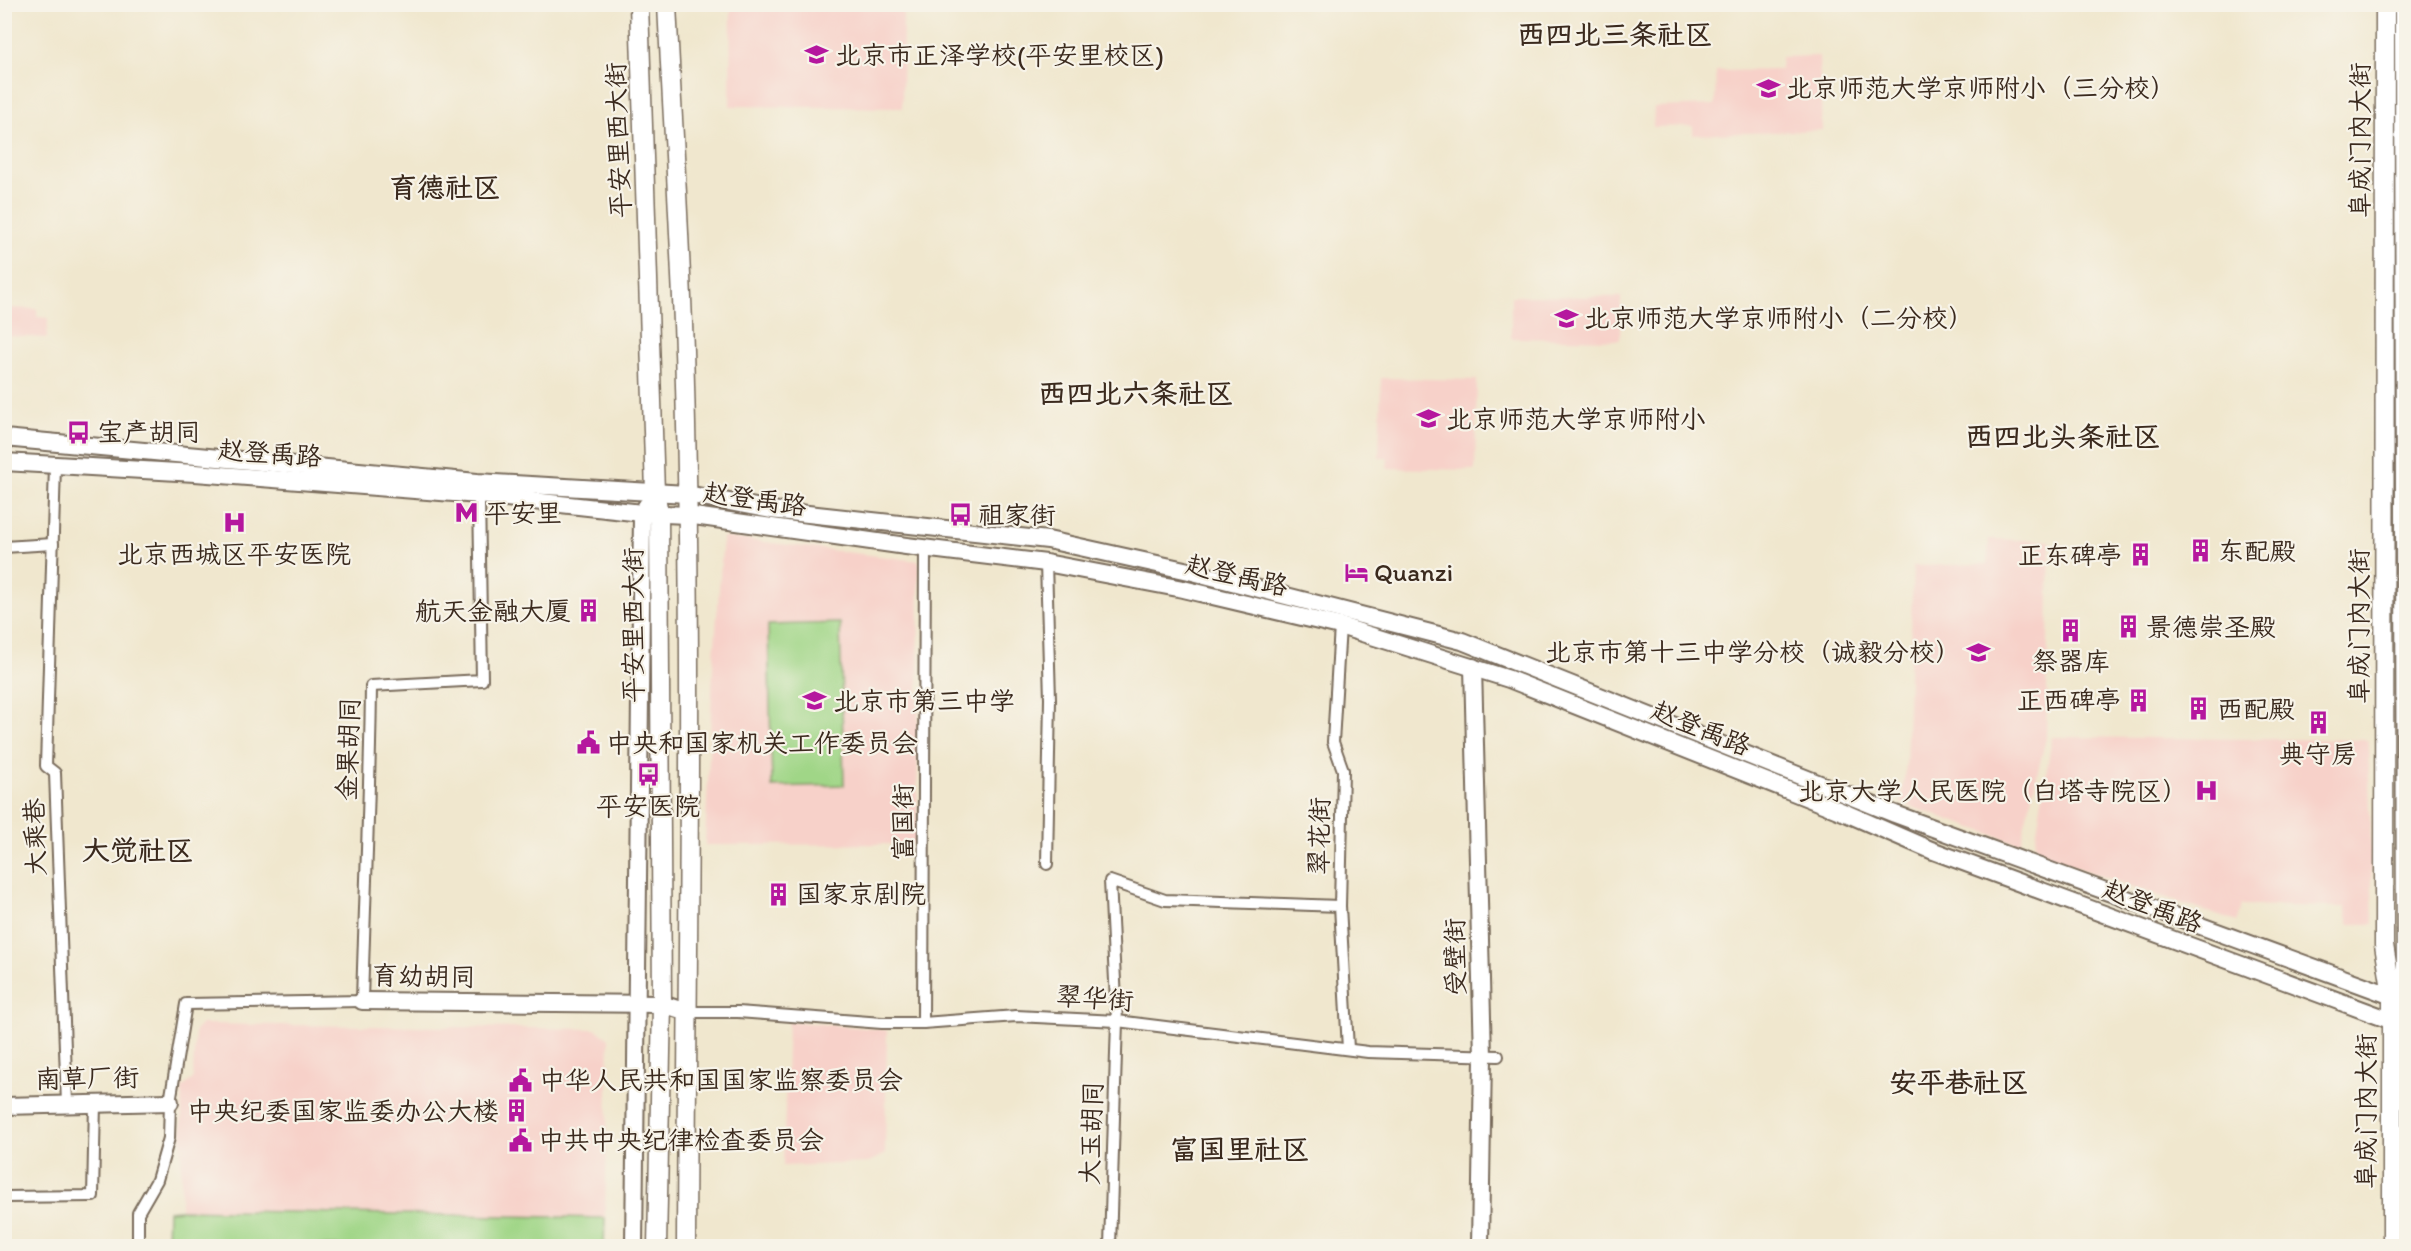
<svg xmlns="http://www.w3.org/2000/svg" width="2411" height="1251" viewBox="0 0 2411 1251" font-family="Itim,'LXGW WenKai TC',sans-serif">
<rect width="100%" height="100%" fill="#f7f3e8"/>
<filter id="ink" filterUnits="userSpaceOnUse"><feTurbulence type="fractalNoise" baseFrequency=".0167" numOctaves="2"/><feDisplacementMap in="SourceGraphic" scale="12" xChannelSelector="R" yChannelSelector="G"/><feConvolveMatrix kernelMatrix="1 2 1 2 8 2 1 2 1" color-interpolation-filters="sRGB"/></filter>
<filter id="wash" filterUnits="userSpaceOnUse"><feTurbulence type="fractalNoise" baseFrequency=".008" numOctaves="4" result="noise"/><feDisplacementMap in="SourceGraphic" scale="24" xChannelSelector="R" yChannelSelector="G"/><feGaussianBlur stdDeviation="1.35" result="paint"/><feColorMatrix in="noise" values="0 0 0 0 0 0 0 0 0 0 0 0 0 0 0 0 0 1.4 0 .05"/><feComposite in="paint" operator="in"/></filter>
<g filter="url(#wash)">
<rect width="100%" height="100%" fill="#f0e7ce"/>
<g fill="#f7d1c9">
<polygon points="731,5 903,5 902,108 730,106"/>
<polygon points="1819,56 1822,130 1693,135 1693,126 1653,127 1654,107 1715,105 1716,71 1780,70 1781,57"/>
<polygon points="1511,296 1621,297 1620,340 1511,338"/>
<polygon points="4,308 37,309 37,317 48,318 47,338 9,336 6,395"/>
<polygon points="1381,378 1477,380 1475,470 1387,468 1388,458 1379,458"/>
<polygon points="723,537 919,561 917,844 705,845 713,669"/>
<polygon points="1989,539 2050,541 2046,738 2020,844 1901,803 1906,765 1913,566 1987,564"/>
<polygon points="2052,737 2368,740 2373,924 2349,924 2345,907 2241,905 2237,922 2039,855 2035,843"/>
<polygon points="788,1021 887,1030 885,1154 867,1163 783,1166"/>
<polygon points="202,1024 596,1029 609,1039 605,1218 181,1210 182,1088 193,1079 195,1031"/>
</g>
<g fill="#a0d687" stroke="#6e8052" stroke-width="1.5">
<polygon points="840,623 844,785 772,787 768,625"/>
<polygon points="181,1210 605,1218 604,1246 167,1246 168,1211"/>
</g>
</g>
<g filter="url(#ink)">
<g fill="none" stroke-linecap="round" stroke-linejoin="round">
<defs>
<g id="street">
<polyline points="55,466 46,766 55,773 67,1104"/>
<polyline points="4,547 53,544"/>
<polyline points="1046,563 1050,699 1047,864"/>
<polyline points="1340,626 1333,742 1343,770 1340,906 1348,1049"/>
<polyline points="687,1012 738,1012 882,1023 923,1023 1016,1016 1117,1021 1368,1052 1498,1056"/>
<polyline points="923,1023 925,549"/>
<polyline points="4,1197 93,1196 95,1103"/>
<path d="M138 1246V1213L157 1180 169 1138 170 1102 186 1004 362 1001C365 896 370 791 371 686L482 680 479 495"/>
<polyline points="1110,1246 1117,1021 1110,881 1165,900 1340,906"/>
</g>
<g id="secondary">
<polyline points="4,438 477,482 687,494 771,510 1048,540 1189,571 1462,641 1895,814 2403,1000"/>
<polyline points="4,462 195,473 479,495 642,513 687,515 906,546 1046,563 1183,589 1340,626 1509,679 1848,814 1931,850 2406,1026"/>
<polyline points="1473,667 1483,1057 1480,1246"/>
<polyline points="362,1001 662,1004 687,1012"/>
<polyline points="4,1106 170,1102"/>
<polyline points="634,1246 642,513 647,505"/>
</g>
<g id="primary">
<polyline points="639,4 655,492 659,513 662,1004 657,1246"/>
<path d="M667 4C673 131 682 258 685 385 693 672 687 959 686 1246"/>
<polyline points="2385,4 2384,945 2392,995 2392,1246"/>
<polyline points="2404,4 2406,1013"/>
</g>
</defs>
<use href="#street" stroke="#7a6c5c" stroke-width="14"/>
<use href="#secondary" stroke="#7a6c5c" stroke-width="20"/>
<use href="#primary" stroke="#7a6c5c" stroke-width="21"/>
<use href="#street" stroke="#fff" stroke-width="10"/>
<use href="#secondary" stroke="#fff" stroke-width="16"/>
<use href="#primary" stroke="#fff" stroke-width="18"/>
</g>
</g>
<defs>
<symbol id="school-bare" viewBox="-9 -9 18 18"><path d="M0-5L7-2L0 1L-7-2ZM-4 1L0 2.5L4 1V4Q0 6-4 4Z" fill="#b5179e" stroke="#f7f3e8" stroke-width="2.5" paint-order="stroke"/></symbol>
<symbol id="bus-bare" viewBox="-9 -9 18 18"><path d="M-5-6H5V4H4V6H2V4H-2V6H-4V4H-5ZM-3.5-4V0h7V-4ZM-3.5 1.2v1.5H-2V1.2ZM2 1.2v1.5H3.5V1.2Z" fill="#b5179e" stroke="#f7f3e8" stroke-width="2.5" paint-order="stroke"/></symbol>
<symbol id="metro-bare" viewBox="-9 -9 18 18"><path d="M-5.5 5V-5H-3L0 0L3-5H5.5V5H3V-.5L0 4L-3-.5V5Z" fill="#b5179e" stroke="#f7f3e8" stroke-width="2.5" paint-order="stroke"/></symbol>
<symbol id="hospital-bare" viewBox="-9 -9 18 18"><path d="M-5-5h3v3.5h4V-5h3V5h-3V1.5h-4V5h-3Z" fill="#b5179e" stroke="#f7f3e8" stroke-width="2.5" paint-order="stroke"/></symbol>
<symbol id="building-bare" viewBox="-9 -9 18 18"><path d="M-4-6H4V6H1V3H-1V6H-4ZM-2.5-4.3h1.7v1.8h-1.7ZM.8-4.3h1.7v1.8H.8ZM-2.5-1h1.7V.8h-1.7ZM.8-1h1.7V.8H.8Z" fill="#b5179e" stroke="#f7f3e8" stroke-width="2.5" paint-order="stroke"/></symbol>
<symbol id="hotel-bare" viewBox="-9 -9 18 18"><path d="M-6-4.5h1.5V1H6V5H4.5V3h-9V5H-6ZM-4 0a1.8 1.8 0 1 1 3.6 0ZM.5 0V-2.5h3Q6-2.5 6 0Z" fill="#b5179e" stroke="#f7f3e8" stroke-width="2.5" paint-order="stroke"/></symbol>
<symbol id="civic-bare" viewBox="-9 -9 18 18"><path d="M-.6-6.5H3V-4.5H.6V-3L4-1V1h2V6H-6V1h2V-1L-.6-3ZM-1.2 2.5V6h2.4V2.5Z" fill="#b5179e" stroke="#f7f3e8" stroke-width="2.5" paint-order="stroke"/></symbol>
</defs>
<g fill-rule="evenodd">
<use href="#school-bare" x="800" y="38" width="33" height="33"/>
<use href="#school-bare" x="1752" y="72" width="33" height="33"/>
<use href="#school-bare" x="1550" y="302" width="33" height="33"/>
<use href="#school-bare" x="1412" y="402" width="33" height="33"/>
<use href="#bus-bare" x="62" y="416" width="33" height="33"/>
<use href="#metro-bare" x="450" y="496" width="33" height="33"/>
<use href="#bus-bare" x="944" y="498" width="33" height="33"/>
<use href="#hospital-bare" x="218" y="506" width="33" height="33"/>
<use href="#building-bare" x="2184" y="534" width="33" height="33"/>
<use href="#building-bare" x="2124" y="538" width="33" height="33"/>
<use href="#hotel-bare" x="1340" y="556" width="33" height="33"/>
<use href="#building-bare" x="572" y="594" width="33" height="33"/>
<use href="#building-bare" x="2112" y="610" width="33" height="33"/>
<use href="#building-bare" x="2054" y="614" width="33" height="33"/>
<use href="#school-bare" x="1962" y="636" width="33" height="33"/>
<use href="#building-bare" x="2122" y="684" width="33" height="33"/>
<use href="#school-bare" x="798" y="684" width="33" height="33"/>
<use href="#building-bare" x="2182" y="692" width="33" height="33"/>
<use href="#building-bare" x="2302" y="706" width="33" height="33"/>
<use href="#civic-bare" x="572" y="726" width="33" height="33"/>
<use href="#bus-bare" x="632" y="758" width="33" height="33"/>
<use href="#hospital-bare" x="2190" y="774" width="33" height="33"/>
<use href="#building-bare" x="762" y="878" width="33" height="33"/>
<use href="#civic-bare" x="504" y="1064" width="33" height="33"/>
<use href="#building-bare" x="500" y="1094" width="33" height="33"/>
<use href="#civic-bare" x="504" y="1124" width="33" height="33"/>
</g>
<g text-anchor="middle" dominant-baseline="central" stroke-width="4.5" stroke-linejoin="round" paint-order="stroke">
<g font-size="26" fill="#3b2a1e" stroke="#f7f3e8" text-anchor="start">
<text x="835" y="55">北京市正泽学校(平安里校区)</text>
<text x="1786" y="88">北京师范大学京师附小（三分校）</text>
<text x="1584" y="318">北京师范大学京师附小（二分校）</text>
<text x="1446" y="419">北京师范大学京师附小</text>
<text x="97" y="432">宝产胡同</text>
<text x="484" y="513">平安里</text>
<text x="978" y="515">祖家街</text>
<text x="2218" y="551">东配殿</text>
<text x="234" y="554" text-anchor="middle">北京西城区平安医院</text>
<text x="2122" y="555" text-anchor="end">正东碑亭</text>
<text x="1374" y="572">Quanzi</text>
<text x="571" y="611" text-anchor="end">航天金融大厦</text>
<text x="2146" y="627">景德崇圣殿</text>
<text x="1961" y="652" text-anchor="end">北京市第十三中学分校（诚毅分校）</text>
<text x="2071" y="661" text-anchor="middle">祭器库</text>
<text x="2121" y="700" text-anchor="end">正西碑亭</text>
<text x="833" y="701">北京市第三中学</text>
<text x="2217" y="709">西配殿</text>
<text x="606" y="743">中央和国家机关工作委员会</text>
<text x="2318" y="754" text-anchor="middle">典守房</text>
<text x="2188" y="791" text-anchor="end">北京大学人民医院（白塔寺院区）</text>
<text x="648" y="806" text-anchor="middle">平安医院</text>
<text x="796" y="894">国家京剧院</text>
<text x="539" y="1080">中华人民共和国国家监察委员会</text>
<text x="499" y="1111" text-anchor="end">中央纪委国家监委办公大楼</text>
<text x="538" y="1140">中共中央纪律检查委员会</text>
</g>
<g font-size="26" fill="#3b2a1e" stroke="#f7f3e8">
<text transform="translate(618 140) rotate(-92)">平安里西大街</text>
<text transform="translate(2360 140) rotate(-90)">阜成门内大街</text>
<text transform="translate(270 453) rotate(4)">赵登禹路</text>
<text transform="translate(755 499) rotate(8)">赵登禹路</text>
<text transform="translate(1237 575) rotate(13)">赵登禹路</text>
<text transform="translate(633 625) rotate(-90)">平安里西大街</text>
<text transform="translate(2359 626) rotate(-90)">阜成门内大街</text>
<text transform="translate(1701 728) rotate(22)">赵登禹路</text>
<text transform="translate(348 749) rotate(-88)">金果胡同</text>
<text transform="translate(903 822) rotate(-90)">富国街</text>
<text transform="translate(1319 836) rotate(-89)">翠花街</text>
<text transform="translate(35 837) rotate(-92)">大乘巷</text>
<text transform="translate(2153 906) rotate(21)">赵登禹路</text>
<text transform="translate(1455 957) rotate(-91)">受壁街</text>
<text transform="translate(424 976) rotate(1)">育幼胡同</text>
<text transform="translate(1095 998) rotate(4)">翠华街</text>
<text transform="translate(87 1078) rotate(-1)">南草厂街</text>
<text transform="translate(2366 1111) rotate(-90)">阜成门内大街</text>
<text transform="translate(1091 1133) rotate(-88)">大玉胡同</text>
</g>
<g font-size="28" font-weight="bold" fill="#3b2a1e" stroke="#f7f3e8">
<text x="1615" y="34">西四北三条社区</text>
<text x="445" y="187">育德社区</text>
<text x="1136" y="393">西四北六条社区</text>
<text x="2063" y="436">西四北头条社区</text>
<text x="138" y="850">大觉社区</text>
<text x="1959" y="1082">安平巷社区</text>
<text x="1240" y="1149">富国里社区</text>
</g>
</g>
<rect width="2411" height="1251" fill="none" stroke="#f7f3e8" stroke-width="24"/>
</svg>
